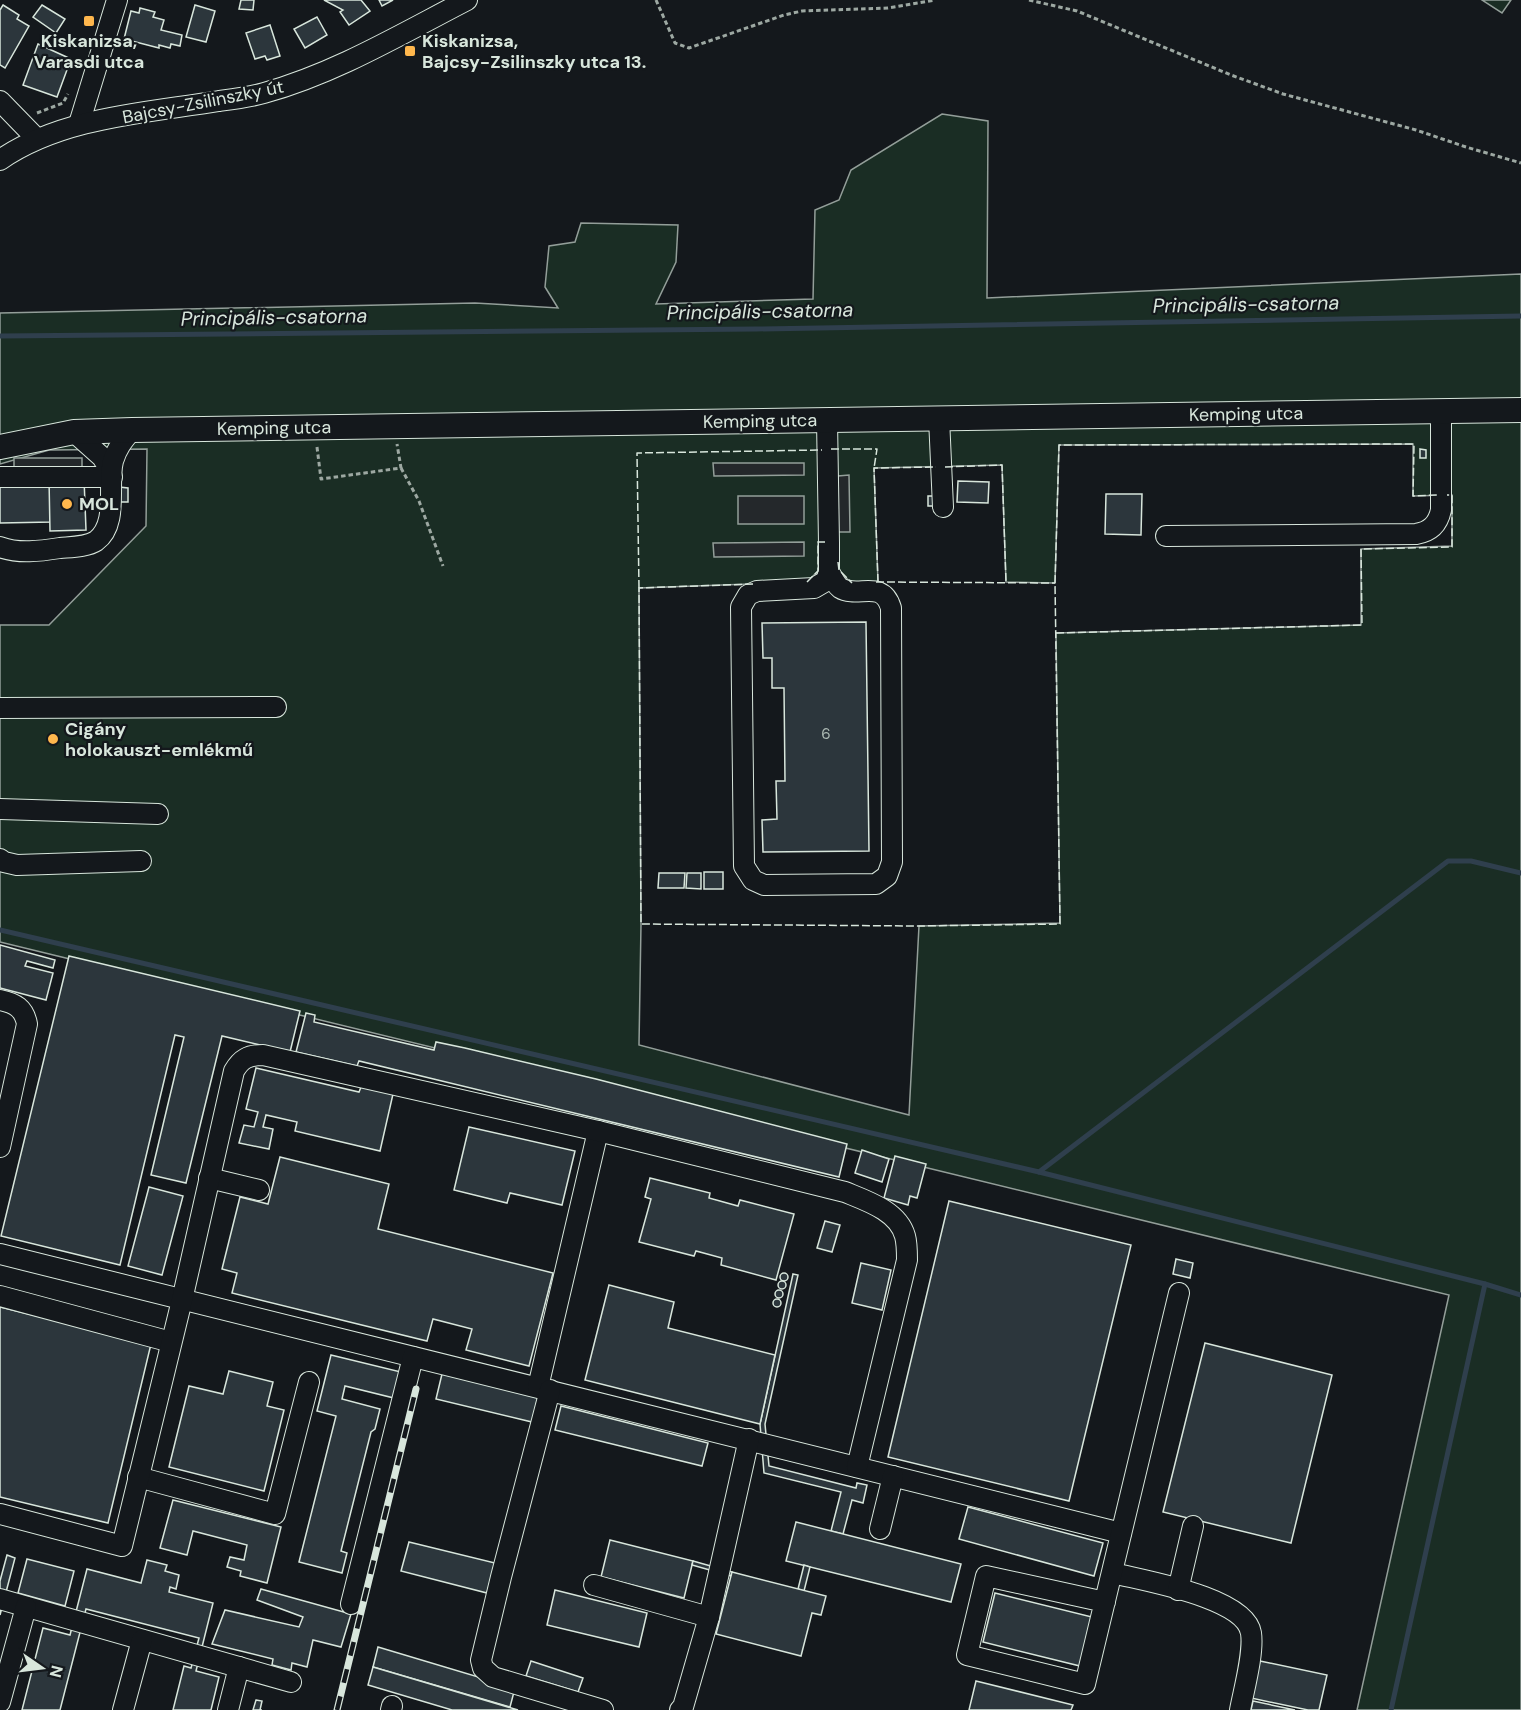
<svg xmlns="http://www.w3.org/2000/svg" width="1521" height="1710" viewBox="0 0 1521 1710" font-family="'DM Sans',sans-serif">
<rect width="100%" height="100%" fill="#14181c"/>
<g fill="#1a2d24" stroke="#939e99" stroke-width="1.5" fill-rule="evenodd">
<polygon points="1482,0 1511,0 1502,13"/>
<path d="M942 114 988 121 987 298 1521 274V1710H1357L1449 1295 0 942V625H49L146 526 147 449 49 450 0 464V313L475 303 558 308 545 287 549 246 575 242 581 223 678 225 676 262 656 304 813 299 815 210 839 200 851 170ZM1413 444V496L1452 495V546L1361 549V625L1056 633 1060 923 919 926 909 1115 639 1045 641 924 639 588 807 582 818 571V542L838 543 839 570 851 583 878 582 874 468 1002 465 1006 582 1055 583 1059 445Z"/>
</g>
<g fill="#24282b" stroke="#939e99" stroke-width="1.5">
<polygon points="14,458 82,458 82,469 14,470"/>
<polygon points="713,463 804,463 804,475 714,476"/>
<polygon points="849,475 850,532 838,532 838,476"/>
<rect x="738" y="496" width="66" height="28"/>
<polygon points="804,542 804,556 714,557 713,543"/>
</g>
<g fill="none" stroke-linecap="round" stroke-linejoin="round">
<g stroke="#2f3f4d" stroke-width="5">
<polyline points="0,336 756,329 1521,316"/>
<polyline points="0,930 1039,1172 1485,1284 1521,1295"/>
<polyline points="1039,1172 1448,861 1471,861 1521,873"/>
<polyline points="1391,1710 1485,1284"/>
</g>
</g>
<g fill="#2c363c" stroke="#d8e6dc" stroke-width="1.5">
<polygon points="241,0 254,0 253,10 239,9"/>
<polygon points="324,0 361,0 370,11 349,25 340,12 343,10"/>
<polygon points="379,0 393,0 382,6"/>
<polygon points="3,5 19,15 17,19 29,26 5,68 0,65 0,10"/>
<polygon points="42,5 65,19 56,33 33,17"/>
<polygon points="195,5 215,11 206,42 186,37"/>
<polygon points="140,8 155,12 153,17 164,20 161,30 182,35 180,46 171,44 170,48 159,45 159,48 124,39 131,11 139,13"/>
<polygon points="317,17 327,35 305,48 294,29"/>
<polygon points="270,25 280,56 267,60 265,56 255,59 246,33"/>
<polygon points="38,44 71,59 57,97 23,85"/>
<polygon points="1420,449 1426,450 1426,458 1420,458"/>
<polygon points="50,478 52,522 0,523 0,479"/>
<polygon points="84,478 86,530 50,531 49,479"/>
<polygon points="958,481 989,482 988,503 957,502"/>
<polygon points="119,487 128,488 128,502 119,502"/>
<polygon points="1106,494 1142,494 1141,535 1105,534"/>
<polygon points="928,496 936,496 935,506 928,506"/>
<polygon points="866,622 869,851 763,852 762,820 777,819 776,781 785,781 784,688 772,688 772,658 763,658 762,623"/>
<rect x="704" y="872" width="19" height="17"/>
<polygon points="659,873 685,873 684,888 658,888"/>
<polygon points="687,873 701,873 701,889 686,888"/>
<polygon points="0,945 55,960 53,968 27,961 25,966 53,973 46,1000 0,988"/>
<polygon points="69,956 300,1011 290,1052 222,1036 186,1183 151,1175 184,1037 175,1035 120,1265 1,1236"/>
<polygon points="306,1013 315,1015 314,1022 434,1050 436,1042 465,1048 596,1079 847,1144 839,1177 359,1061 357,1066 296,1052"/>
<polygon points="256,1068 359,1092 361,1087 393,1094 380,1151 295,1131 297,1122 266,1115 263,1127 273,1129 269,1149 239,1143 244,1125 254,1127 258,1112 246,1109"/>
<polygon points="469,1127 575,1151 562,1205 510,1193 507,1203 454,1190"/>
<polygon points="862,1150 889,1159 882,1182 855,1173"/>
<polygon points="895,1156 926,1164 917,1198 910,1196 908,1205 884,1198"/>
<polygon points="280,1157 389,1184 378,1229 553,1273 529,1366 466,1350 472,1329 433,1319 427,1341 232,1293 237,1273 222,1269 240,1197 268,1204"/>
<polygon points="650,1178 710,1193 709,1198 738,1206 740,1200 794,1214 776,1280 721,1265 722,1258 696,1251 694,1256 639,1242 651,1199 645,1197"/>
<polygon points="149,1187 183,1196 162,1275 128,1266"/>
<polygon points="949,1201 1131,1245 1069,1501 888,1457"/>
<polygon points="825,1221 840,1225 832,1252 817,1248"/>
<polygon points="1176,1259 1193,1263 1190,1278 1173,1274"/>
<polygon points="861,1263 891,1270 882,1310 852,1303"/>
<circle cx="784" cy="1277" r="4"/>
<polygon points="793,1274 798,1275 765,1424 769,1466 856,1488 857,1483 867,1485 863,1503 852,1500 843,1534 831,1531 841,1492 764,1473 760,1424"/>
<circle cx="782" cy="1285" r="4"/>
<polygon points="609,1285 674,1302 668,1328 775,1355 760,1424 585,1380"/>
<circle cx="779" cy="1294" r="4"/>
<circle cx="777" cy="1303" r="4"/>
<polygon points="0,1307 151,1344 108,1523 0,1497"/>
<polygon points="1205,1343 1332,1375 1291,1543 1163,1512"/>
<polygon points="331,1355 405,1373 398,1399 345,1386 342,1399 380,1409 375,1429 371,1432 341,1551 347,1553 342,1573 299,1562 336,1416 317,1411"/>
<polygon points="229,1371 273,1382 267,1406 284,1410 264,1491 169,1467 189,1386 223,1394"/>
<polygon points="442,1374 538,1397 532,1422 436,1399"/>
<polygon points="561,1406 708,1443 702,1466 555,1430"/>
<polygon points="173,1500 281,1527 267,1583 240,1576 241,1571 227,1567 230,1557 244,1560 247,1545 193,1531 187,1555 160,1548"/>
<polygon points="968,1507 1103,1543 1094,1576 959,1539"/>
<polygon points="796,1522 961,1564 951,1602 786,1561"/>
<polygon points="610,1540 693,1561 684,1598 601,1577"/>
<polygon points="409,1542 495,1563 487,1593 401,1571"/>
<polygon points="7,1555 15,1558 0,1615 0,1581"/>
<polygon points="27,1559 74,1571 65,1606 18,1593"/>
<polygon points="147,1560 167,1565 165,1571 179,1575 176,1589 170,1587 169,1592 213,1603 196,1671 219,1677 211,1710 173,1710 184,1666 191,1668 199,1638 86,1609 60,1710 22,1710 43,1628 70,1635 87,1569 141,1583"/>
<polygon points="693,1561 732,1572 731,1576 692,1565"/>
<polygon points="804,1565 810,1567 804,1591 798,1589"/>
<polygon points="732,1572 826,1596 821,1615 812,1613 801,1656 716,1634"/>
<polygon points="261,1589 351,1614 341,1647 313,1640 307,1667 292,1663 291,1670 272,1665 273,1659 212,1644 225,1610 299,1627 303,1617 257,1600"/>
<polygon points="555,1590 647,1613 639,1647 547,1625"/>
<polygon points="995,1593 1096,1618 1084,1667 983,1642"/>
<polygon points="378,1647 515,1688 510,1707 373,1667"/>
<polygon points="531,1661 583,1678 578,1692 526,1676"/>
<polygon points="1260,1661 1327,1675 1319,1710 1308,1710 1251,1698"/>
<polygon points="373,1667 518,1710 452,1710 368,1685"/>
<polygon points="976,1681 1073,1705 1071,1710 969,1710"/>
<polygon points="256,1700 262,1701 260,1710 262,1710 253,1710"/>
<polygon points="1253,1701 1295,1710 1251,1710"/>
</g>
<g fill="none" stroke-linecap="round" stroke-linejoin="round">
<defs>
<g id="minor">
<polyline points="0,101 37,139"/>
<polyline points="79,124 117,0"/>
<path d="M0 160C62 117 146 113 219 101 234 99 250 97 264 93 336 73 401 34 467 0"/>
<polyline points="939,418 943,507"/>
<path d="M827 420 829 543V571L826 581 814 588 757 591 748 595 741 607 744 866 753 880 764 885 876 884 887 876 892 862 891 608C882 578 858 599 840 588 835 584 832 577 829 571"/>
<polyline points="74,432 102,457 111,471"/>
<polyline points="0,477 112,477"/>
<path d="M1166 536 1416 534C1430 532 1438 524 1441 510V411"/>
<path d="M0 547C18 554 41 551 60 548 70 547 87 547 96 541 119 524 107 485 113 461 117 448 123 440 132 430"/>
<polyline points="0,708 276,707"/>
<polyline points="0,809 158,814"/>
<polyline points="0,859 4,862 17,865 141,861"/>
<path d="M0 1000C15 1003 24 1008 27 1024L0 1147"/>
<polyline points="209,1178 259,1190"/>
<polyline points="0,1254 1121,1533"/>
<polyline points="0,1296 171,1342"/>
<polyline points="538,1387 598,1131"/>
<polyline points="550,1390 501,1577 481,1660 483,1668 493,1677 603,1710"/>
<polyline points="138,1477 275,1514 309,1382"/>
<path d="M0 1514 122 1546 182 1300 234 1071C241 1059 248 1055 263 1055L598 1131 845 1192C867 1201 898 1211 905 1236 907 1243 907 1252 907 1260L857 1467"/>
<polyline points="880,1529 893,1476"/>
<path d="M1113 1573C1144 1581 1245 1597 1251 1633 1254 1653 1244 1689 1240 1710"/>
<polyline points="594,1585 709,1617"/>
<polyline points="1178,1590 1193,1526"/>
<polyline points="0,1599 291,1682"/>
<polyline points="1105,1602 986,1576 967,1655 1085,1684 1179,1293"/>
<polyline points="351,1604 413,1357"/>
<polyline points="0,1702 26,1607"/>
<polyline points="123,1710 142,1640"/>
<polyline points="228,1710 239,1667"/>
<polyline points="391,1710 392,1706"/>
<polyline points="680,1710 683,1707 709,1617 749,1439"/>
</g>
<polyline id="major" points="0,447 74,432 132,430 1521,410"/>
</defs>
<use href="#minor" stroke="#d8e6dc" stroke-width="22"/>
<use href="#major" stroke="#d8e6dc" stroke-width="26"/>
<g stroke="#9da8a2" stroke-width="3" stroke-dasharray="4.5 3" stroke-linecap="butt">
<polyline points="656,0 675,43 689,48 784,15 802,11 888,8 935,0"/>
<polyline points="1029,0 1077,11 1231,75 1283,94 1416,130 1466,147 1521,163"/>
<polyline points="37,113 63,103 68,94"/>
<polyline points="317,447 321,479 401,468 397,444"/>
<polyline points="401,468 419,501 443,566"/>
</g>
<use href="#minor" stroke="#14181c" stroke-width="20"/>
<use href="#major" stroke="#14181c" stroke-width="24"/>
<defs>
<polyline id="rail" points="337,1710 416,1389"/>
</defs>
<use href="#rail" stroke="#d8e6dc" stroke-width="7"/>
<use href="#rail" stroke="#14181c" stroke-width="4.5" stroke-dasharray="14" stroke-linecap="butt"/>
<g stroke="#d8e6dc" stroke-width="1.5" stroke-dasharray="8 3" stroke-linecap="butt">
<polyline points="831,449 877,449 874,468"/>
<polyline points="945,467 1002,465 1006,582"/>
<polyline points="838,562 839,570 852,583"/>
<polyline points="807,582 818,571 818,542 825,542"/>
<polyline points="876,582 1055,583"/>
<polyline points="878,582 874,468 936,467"/>
<polyline points="753,584 639,588 641,924 919,926 1060,924 1055,583 1059,445 1414,444 1413,496 1438,495"/>
<polyline points="639,588 637,453 822,450"/>
<polyline points="1056,633 1362,625 1361,549 1452,547 1452,495 1447,495"/>
</g>
</g>
<g fill="#ffb74d" stroke="#14181c" stroke-width="2">
<rect x="83" y="15" width="12" height="12" rx="3"/>
<rect x="404" y="45" width="12" height="12" rx="3"/>
<circle cx="67" cy="504" r="6"/>
<circle cx="53" cy="739" r="6"/>
</g>
<g text-anchor="middle" dominant-baseline="central" stroke-width="4.5" stroke-linejoin="round" paint-order="stroke">
<g font-size="15" fill="#adbab4">
<text x="826" y="734">6</text>
</g>
<g font-size="18" font-weight="bold" fill="#d8e6dc" stroke="#14181c" text-anchor="start">
<text x="89" y="41" text-anchor="middle">Kiskanizsa,<tspan x="89" dy="21">Varasdi utca</tspan></text>
<text x="422" y="41">Kiskanizsa,<tspan x="422" dy="21">Bajcsy-Zsilinszky utca 13.</tspan></text>
<text x="79" y="504">MOL</text>
<text x="65" y="729">Cigány<tspan x="65" dy="21">holokauszt-emlékmű</tspan></text>
</g>
<g font-size="18" fill="#d8e6dc" stroke="#14181c">
<text transform="translate(203 102) rotate(-11)">Bajcsy-Zsilinszky út</text>
<text transform="translate(1246 414) rotate(-1)">Kemping utca</text>
<text transform="translate(760 421) rotate(-1)">Kemping utca</text>
<text transform="translate(274 428) rotate(-1)">Kemping utca</text>
</g>
<g font-size="20" font-style="italic" fill="#d8e6dc" stroke="#14181c">
<text transform="translate(1246 304) rotate(-1)">Principális-csatorna</text>
<text transform="translate(760 311) rotate(-1)">Principális-csatorna</text>
<text transform="translate(274 317) rotate(-1)">Principális-csatorna</text>
</g>
</g>
<g transform="translate(42 1668) rotate(104)" stroke="#14181c" stroke-width="4.5" paint-order="stroke">
<path d="M0-4.5L10 22L0 15L-10 22Z" fill="#d8e6dc"/>
<text y="-9" font-size="16" font-weight="bold" text-anchor="middle" fill="#d8e6dc">N</text>
</g>
</svg>
